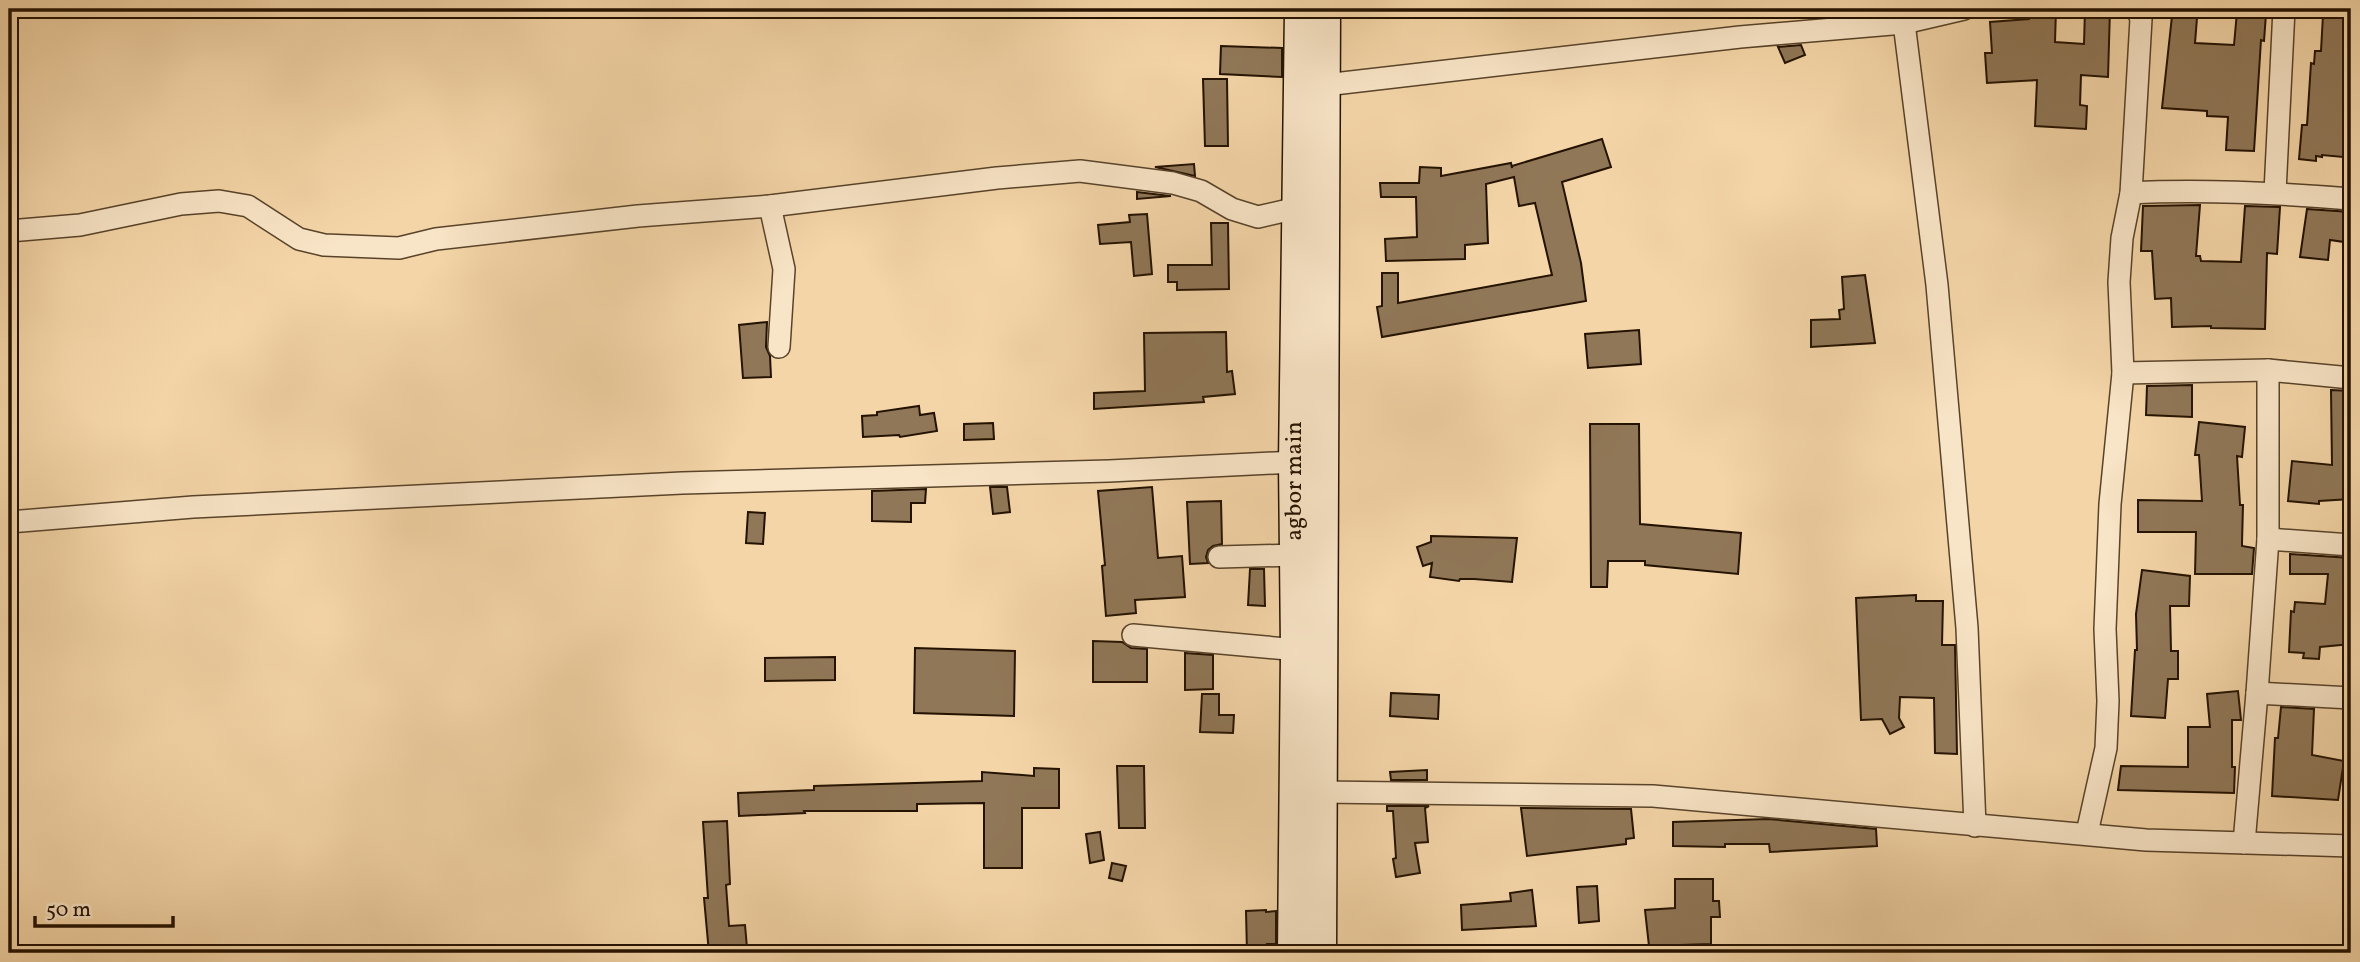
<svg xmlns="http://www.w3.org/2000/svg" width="2360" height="962" viewBox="0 0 2360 962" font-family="Vollkorn,serif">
<rect width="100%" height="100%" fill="#f4d5a7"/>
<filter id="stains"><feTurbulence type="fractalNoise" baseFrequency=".00286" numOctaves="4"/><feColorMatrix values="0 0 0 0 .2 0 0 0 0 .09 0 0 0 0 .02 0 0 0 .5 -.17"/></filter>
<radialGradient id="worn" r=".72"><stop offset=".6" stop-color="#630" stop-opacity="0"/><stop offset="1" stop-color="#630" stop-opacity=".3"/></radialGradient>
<g fill="#907757" stroke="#241201" stroke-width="2">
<polygon points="2029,9 2056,9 2055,42 2084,44 2085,9 2110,9 2108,77 2081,75 2080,105 2087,106 2086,129 2035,126 2037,80 1987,83 1985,53 1992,53 1990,22 2029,19"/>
<polygon points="2237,12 2266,14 2264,41 2261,40 2254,151 2226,150 2228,117 2207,116 2207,111 2162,108 2172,16 2197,18 2195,43 2234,45"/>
<polygon points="2323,15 2351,17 2351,120 2347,120 2343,157 2322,155 2322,157 2316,156 2316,161 2299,159 2302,125 2307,125 2311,63 2314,64 2315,51 2321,51"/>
<polygon points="1801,45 1805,55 1785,63 1778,47"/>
<polygon points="1221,46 1282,48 1282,77 1220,74"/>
<polygon points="1203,79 1227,79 1228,146 1205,146"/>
<polygon points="1602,139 1611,167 1562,182 1581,263 1586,301 1382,337 1377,307 1382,306 1382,273 1398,273 1398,303 1552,275 1535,203 1519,206 1514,177 1486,184 1488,243 1465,245 1465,259 1386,261 1385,239 1417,237 1416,197 1381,197 1380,183 1419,183 1420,167 1441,168 1441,176 1511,163 1512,168 1512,166"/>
<polygon points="1194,164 1195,176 1155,167"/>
<polygon points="1137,192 1170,196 1171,196 1137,199"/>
<polygon points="2200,205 2196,256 2200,256 2201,261 2241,262 2245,206 2280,207 2277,254 2267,253 2265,329 2211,328 2211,326 2172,327 2171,298 2155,299 2152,251 2141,251 2143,206"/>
<polygon points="2307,209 2351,212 2351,243 2330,240 2328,260 2300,257"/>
<polygon points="1147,214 1152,274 1134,276 1131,242 1100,244 1098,225 1130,222 1129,215"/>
<polygon points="1211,223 1228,223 1229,289 1177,290 1177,282 1168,282 1168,265 1212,265"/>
<polygon points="1865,275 1875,343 1811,347 1811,320 1840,319 1839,310 1844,309 1842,277"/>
<polygon points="767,322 766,347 770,356 771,377 743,378 739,325"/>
<polygon points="1639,330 1641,364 1588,368 1585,334"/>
<polygon points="1226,332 1227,372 1232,371 1235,394 1203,397 1204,402 1094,409 1094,393 1145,391 1144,333"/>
<polygon points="2192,385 2192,417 2146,415 2147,386"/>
<polygon points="2331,390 2351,391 2351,499 2319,501 2319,504 2288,501 2292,461 2332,465"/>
<polygon points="919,406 920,415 934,413 937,431 900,437 899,435 863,437 862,416 877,415 877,412"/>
<polygon points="2199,422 2245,427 2242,457 2237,456 2240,505 2243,505 2242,543 2242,546 2254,548 2252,574 2195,574 2196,532 2138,532 2138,500 2202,501 2199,455 2195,455"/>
<polygon points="993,423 994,439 964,440 964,424"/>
<polygon points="1590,424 1639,424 1640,524 1741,533 1738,574 1645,565 1645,561 1608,561 1607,587 1591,587"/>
<polygon points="990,487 1007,487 1010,512 993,514"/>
<polygon points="1152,487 1158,558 1182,556 1185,597 1135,600 1136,613 1106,616 1102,566 1105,565 1098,491"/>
<polygon points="926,489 925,503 911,503 911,522 872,521 872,491"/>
<polygon points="1221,501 1222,544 1213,546 1208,550 1206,557 1208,563 1190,564 1187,502"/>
<polygon points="748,512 765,513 763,544 746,543"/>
<polygon points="1431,536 1517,538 1512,582 1474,579 1460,579 1459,581 1430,577 1432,563 1423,566 1417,547 1431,542"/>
<polygon points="2290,554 2351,558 2351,644 2320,647 2319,659 2303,658 2304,653 2289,652 2291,611 2294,612 2295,602 2325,604 2328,574 2290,574"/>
<polygon points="1250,569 1264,569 1265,606 1248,605"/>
<polygon points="2142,570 2190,576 2189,606 2170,606 2171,651 2178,651 2178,679 2168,679 2165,718 2131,716 2135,650 2137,650 2136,614"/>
<polygon points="1916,595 1916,601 1943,601 1942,645 1955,645 1957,754 1935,753 1934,698 1900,697 1899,718 1904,727 1890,734 1882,719 1861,720 1856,598"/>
<polygon points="1093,641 1122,642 1131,648 1147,649 1147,682 1093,682"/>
<polygon points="915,648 1015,651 1014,716 914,713"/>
<polygon points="1185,653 1213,655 1213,689 1185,690"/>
<polygon points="835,657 835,680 765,681 765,658"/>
<polygon points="2238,691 2241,720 2232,720 2232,767 2235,767 2234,793 2118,790 2121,766 2188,767 2188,727 2210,727 2207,694"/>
<polygon points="1391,693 1439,695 1438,719 1390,716"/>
<polygon points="1202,694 1219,694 1219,715 1234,715 1233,733 1200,732"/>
<polygon points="2281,707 2314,709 2312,755 2344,761 2338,800 2272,796 2275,738 2278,738"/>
<polygon points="1117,766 1144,766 1145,828 1119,828"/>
<polygon points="1034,768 1059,769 1059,808 1022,808 1022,868 984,868 984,803 917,804 917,811 804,811 805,813 739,816 738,793 814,790 814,786 982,781 982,772 1034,776"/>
<polygon points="1427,770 1427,780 1391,780 1390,772"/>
<polygon points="1387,806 1429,806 1425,808 1428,842 1415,843 1420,873 1396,877 1393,859 1396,858 1393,811 1387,811"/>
<polygon points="1521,808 1631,809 1634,838 1626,839 1626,844 1527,856"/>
<polygon points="1768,819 1876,829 1877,846 1770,852 1769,844 1725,844 1725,847 1673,846 1673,822"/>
<polygon points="727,821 730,884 726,885 729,926 745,925 747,948 733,949 733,953 709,953 704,898 708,898 703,822"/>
<polygon points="1100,832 1104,860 1090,863 1086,834"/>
<polygon points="1112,863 1126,866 1122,881 1109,878"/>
<polygon points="1675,879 1713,879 1713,901 1719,901 1720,917 1711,917 1711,944 1649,946 1645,910 1675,908"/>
<polygon points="1597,886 1599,921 1579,923 1577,887"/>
<polygon points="1532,890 1536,926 1462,930 1461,905 1511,901 1510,893"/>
<polygon points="1266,910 1266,912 1276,911 1276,944 1267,944 1268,953 1247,953 1246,911"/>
</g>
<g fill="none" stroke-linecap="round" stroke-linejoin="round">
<defs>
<g id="street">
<polyline points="1904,23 1937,285 1967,628 1975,826"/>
<polyline points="1325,85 1740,37 1904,23 1964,9"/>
<polyline points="2275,192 2284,9"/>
<path d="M2131 193C2205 189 2278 193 2351 199"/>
<polyline points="770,206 784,269 779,347"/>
<polyline points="9,231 80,225 181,204 219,201 248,206 299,239 324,245 399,248 436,239 638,216 770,206 997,178 1080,171 1173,183 1201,191 1232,209 1258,217 1297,208"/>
<polyline points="2123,373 2268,370"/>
<polyline points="9,522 193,507 682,483 1109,471 1294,462"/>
<polyline points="2268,539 2351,545"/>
<polyline points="1219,557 1295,555"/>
<polyline points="1133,635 1309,651"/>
<polyline points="2257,693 2268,539 2268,370 2351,378"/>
<polyline points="1320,792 1653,796 2146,840 2351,846"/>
<polyline points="2087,833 2106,748 2108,701 2105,629 2110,504 2123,373 2119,282 2122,238 2131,193 2141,19 2137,9"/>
<polyline points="2244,843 2257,693 2351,698"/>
</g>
<g id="secondary">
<polyline points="1293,953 1296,650 1294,462 1300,9"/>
<polyline points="1321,953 1325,9"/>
</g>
</defs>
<use href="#street" stroke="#58432a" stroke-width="24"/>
<use href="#secondary" stroke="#241201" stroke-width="33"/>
<use href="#street" stroke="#f8e4c6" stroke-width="21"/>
<use href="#secondary" stroke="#f8e4c6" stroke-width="30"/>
</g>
<g text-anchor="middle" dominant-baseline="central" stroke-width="5" stroke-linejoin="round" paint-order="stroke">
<g font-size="24" fill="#241201" stroke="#f8e4c6">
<text transform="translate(1295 481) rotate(-90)">agbor main</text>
</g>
</g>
<rect width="2360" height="962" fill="none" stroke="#f4d5a7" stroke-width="35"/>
<rect x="10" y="10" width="2339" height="941" fill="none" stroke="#241201" stroke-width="3.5"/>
<rect x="18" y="18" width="2325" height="927" fill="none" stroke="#241201" stroke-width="2"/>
<path d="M35 916v10h138v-10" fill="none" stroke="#241201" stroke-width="3.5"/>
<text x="46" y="916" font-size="21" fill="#241201" stroke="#f8e4c6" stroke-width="5" paint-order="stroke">50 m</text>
<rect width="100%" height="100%" filter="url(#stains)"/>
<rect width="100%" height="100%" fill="url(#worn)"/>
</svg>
